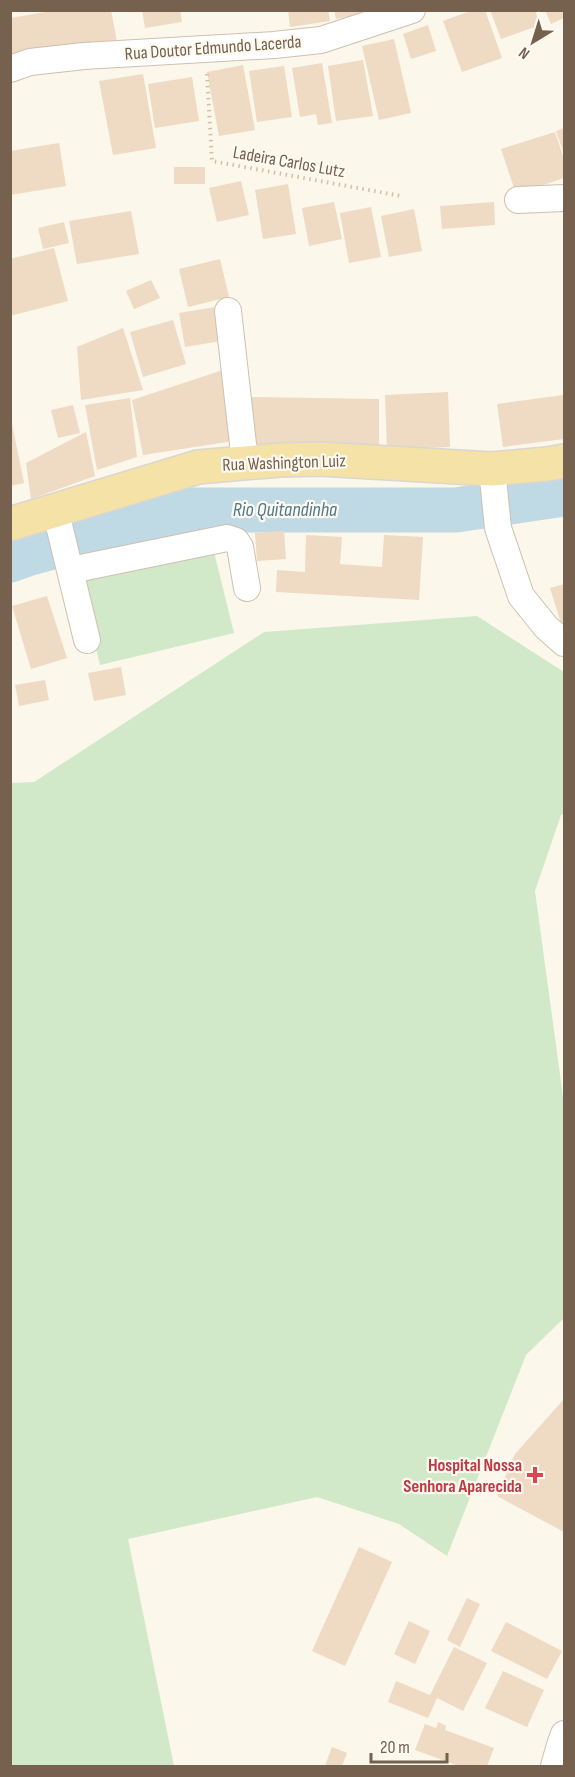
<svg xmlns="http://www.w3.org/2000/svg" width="575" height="1777" viewBox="0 0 575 1777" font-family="'Sofia Sans Condensed',sans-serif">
<rect width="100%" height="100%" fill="#fbf7ea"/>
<g fill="#d2e9c9">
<polygon points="213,548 234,633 100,665 79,579"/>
<polygon points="477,616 564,672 564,814 561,815 535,891 564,1104 564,1318 526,1355 447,1556 399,1524 317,1497 128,1539 174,1766 11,1766 11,783 34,782 264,632"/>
</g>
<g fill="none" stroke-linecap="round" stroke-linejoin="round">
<polyline stroke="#bfdae4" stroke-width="45" points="10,560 30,553 189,510 456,510 564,494"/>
</g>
<g fill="#efdac3">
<polygon points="57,10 111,10 117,42 10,54 10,18"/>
<polygon points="142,10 180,10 182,22 145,28"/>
<polygon points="288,10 328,10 330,21 290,27"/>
<polygon points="334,10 377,10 377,12 336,19"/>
<polygon points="473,10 485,10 502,58 462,72 443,21"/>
<polygon points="490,10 535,10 540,25 501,39"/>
<polygon points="545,10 564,10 564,18 551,24"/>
<polygon points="428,25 436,51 411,59 403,34"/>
<polygon points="394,39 411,113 379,120 362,46"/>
<polygon points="363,60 373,116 336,121 328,66"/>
<polygon points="322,63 332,123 318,125 316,114 300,117 292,68"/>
<polygon points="243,65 255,130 219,136 207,72"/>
<polygon points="284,66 292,117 257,122 249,71"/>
<polygon points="143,74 156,148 113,155 99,81"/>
<polygon points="192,77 199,121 155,128 148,84"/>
<polygon points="564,128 564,154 556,131"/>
<polygon points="555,132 564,159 564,178 516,194 501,149"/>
<polygon points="59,143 66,186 10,195 10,151"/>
<rect x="174" y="167" width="31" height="17"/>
<polygon points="241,181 249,215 217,222 209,188"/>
<polygon points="288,184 296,234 263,239 255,190"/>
<polygon points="334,202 342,239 309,246 302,208"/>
<polygon points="494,202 495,225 442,229 440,206"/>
<polygon points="371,207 381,257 349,263 340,213"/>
<polygon points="414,209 422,251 389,257 381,216"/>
<polygon points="131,211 139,254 77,264 69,221"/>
<polygon points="64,222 69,243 43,249 38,228"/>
<polygon points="54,248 68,301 10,316 10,259"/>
<polygon points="220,259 229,297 188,307 179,269"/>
<polygon points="151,280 160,298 134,309 126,291"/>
<polygon points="221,306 227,340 185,347 179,313"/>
<polygon points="173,320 186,364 143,377 130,332"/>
<polygon points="123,328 143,390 81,400 77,347"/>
<polygon points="226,369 234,441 143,455 132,400"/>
<polygon points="448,392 450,447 387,449 385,395"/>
<polygon points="563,395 564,439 503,447 497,404"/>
<polygon points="249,397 379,399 379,445 249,444"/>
<polygon points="130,398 137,457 97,470 85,405"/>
<polygon points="73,405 80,433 58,438 51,410"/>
<polygon points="10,414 24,483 10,486"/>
<polygon points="86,432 95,476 31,499 26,463"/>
<polygon points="284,531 286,559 257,561 255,533"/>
<polygon points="306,535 342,537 340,564 382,567 384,535 423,537 419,600 276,592 277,570 305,572"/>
<polygon points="564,584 564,622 561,623 550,588"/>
<polygon points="47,596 67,658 31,669 12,606"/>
<polygon points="121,667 126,695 94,701 88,673"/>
<polygon points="45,680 49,700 19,706 15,685"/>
<polygon points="564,1399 564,1532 497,1496 515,1454"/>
<polygon points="359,1547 392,1562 345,1666 312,1651"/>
<polygon points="467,1598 480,1604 460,1647 447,1640"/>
<polygon points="409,1621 430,1631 415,1664 394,1654"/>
<polygon points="506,1622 562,1651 547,1679 491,1651"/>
<polygon points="454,1647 487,1663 463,1711 437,1698 428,1718 388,1702 396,1681 430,1695"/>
<polygon points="503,1671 544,1690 527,1727 485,1708"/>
<polygon points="438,1722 446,1726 445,1730 494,1748 487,1766 459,1766 415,1750 425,1724 436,1728"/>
<polygon points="332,1747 347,1753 342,1766 325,1766"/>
</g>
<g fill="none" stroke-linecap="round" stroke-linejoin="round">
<defs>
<g id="minor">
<polyline points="10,69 30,62 84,56 274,45 321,40 412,10"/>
<polyline points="518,200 564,198"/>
<polyline points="228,311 245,462"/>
<polyline points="492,469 498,528 521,596 546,627 564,643"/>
<polyline points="55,509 87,640"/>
<polyline points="71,570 227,538 236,541 240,547 247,588"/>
<polyline points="554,1766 560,1745 564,1734"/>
</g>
<polyline id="major" points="10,524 198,467 280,460 320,459 492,469 547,464 564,461"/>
</defs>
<use href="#minor" stroke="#cdc0b0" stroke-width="28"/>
<use href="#major" stroke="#dbd6d1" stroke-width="36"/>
<polyline stroke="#d5bea6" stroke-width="4" stroke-dasharray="1.5 4.5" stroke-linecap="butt" points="207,74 212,161 401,196"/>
<use href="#minor" stroke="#fff" stroke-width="26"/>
<use href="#major" stroke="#f5e2a7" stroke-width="33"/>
</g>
<path fill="#e0444e" stroke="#fefaf1" stroke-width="2" d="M532 1466h6v6h6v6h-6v6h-6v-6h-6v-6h6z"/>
<g text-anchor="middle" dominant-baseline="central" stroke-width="4.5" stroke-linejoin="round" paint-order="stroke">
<g font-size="18" fill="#75614e" stroke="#fefaf1">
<text transform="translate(213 48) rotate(-4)">Rua Doutor Edmundo Lacerda</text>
<text transform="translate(289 162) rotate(10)">Ladeira Carlos Lutz</text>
<text transform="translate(284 463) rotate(-2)">Rua Washington Luiz</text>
</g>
<g font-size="18" font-weight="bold" fill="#be3a42" stroke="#fefaf1" text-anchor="end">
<text x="522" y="1465">Hospital Nossa<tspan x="522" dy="21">Senhora Aparecida</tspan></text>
</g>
<g font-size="20" font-style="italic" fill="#4c7a8d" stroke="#fefaf1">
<text x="285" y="510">Rio Quitandinha</text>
</g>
</g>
<rect width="575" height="1777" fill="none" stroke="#75614e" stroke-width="24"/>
<g transform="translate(533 42) rotate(218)" stroke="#fefaf1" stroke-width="4.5" paint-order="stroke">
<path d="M0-4.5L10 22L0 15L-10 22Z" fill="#75614e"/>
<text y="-9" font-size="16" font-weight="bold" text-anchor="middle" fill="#75614e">N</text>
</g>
<path d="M371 1753v9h76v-9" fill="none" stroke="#75614e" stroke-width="3"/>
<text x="380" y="1753" font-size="18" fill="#75614e" stroke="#fefaf1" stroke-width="4.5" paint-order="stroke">20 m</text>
</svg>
